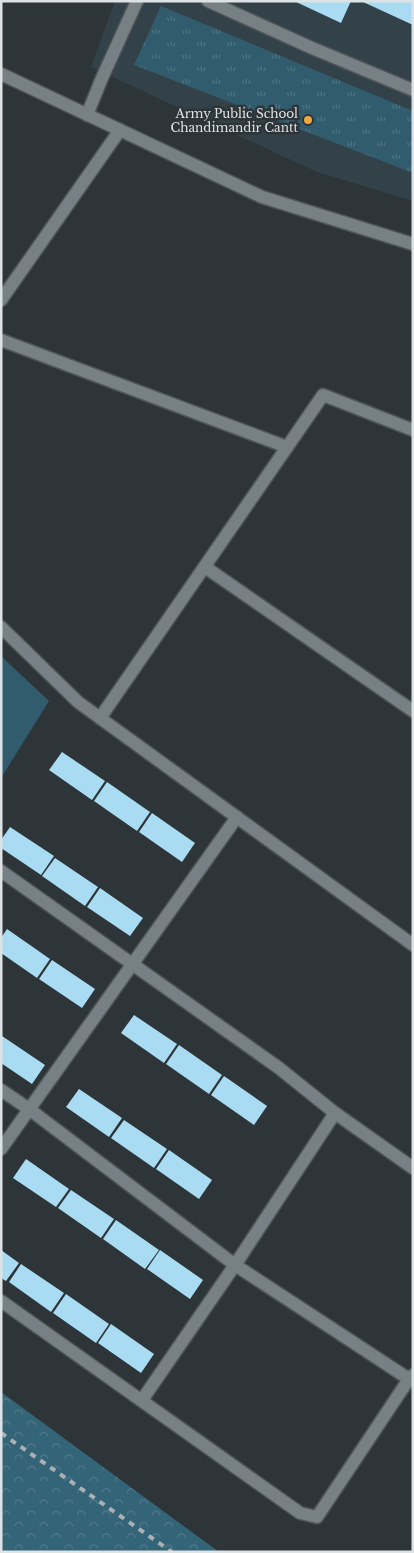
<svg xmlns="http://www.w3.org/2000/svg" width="414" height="1553" viewBox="0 0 414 1553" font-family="'Libre Baskerville',serif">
<defs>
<pattern id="grass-tufts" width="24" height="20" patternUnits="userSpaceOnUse" patternTransform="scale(1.25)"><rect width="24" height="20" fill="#305c6e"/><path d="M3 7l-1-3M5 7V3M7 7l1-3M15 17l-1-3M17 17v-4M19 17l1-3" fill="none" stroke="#4e7383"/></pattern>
<pattern id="forest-crowns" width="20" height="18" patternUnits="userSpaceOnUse" patternTransform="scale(1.25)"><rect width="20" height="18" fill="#346478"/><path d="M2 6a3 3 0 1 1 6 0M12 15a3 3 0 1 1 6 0" fill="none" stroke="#517a8b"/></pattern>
</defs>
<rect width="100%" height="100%" fill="#2d3539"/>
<polygon fill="#334248" points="115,1 413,1 413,201 317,172 91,67"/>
<polygon fill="url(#grass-tufts)" points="161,6 413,111 413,173 134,65"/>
<polygon fill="url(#forest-crowns)" points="1,1392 219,1552 1,1552"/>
<polygon fill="#305c6e" points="1,656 49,701 1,778"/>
<g fill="#a9dcf3">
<polygon points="294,1 351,1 341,23"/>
<polygon points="361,1 413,1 413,25"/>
<polygon points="62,752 105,781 92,800 49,770"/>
<polygon points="107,782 150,812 137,831 94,801"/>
<polygon points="152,813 195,843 182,862 139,832"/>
<polygon points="10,827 54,856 41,875 1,848 1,840"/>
<polygon points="55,858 98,887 85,906 42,876"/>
<polygon points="100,888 143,918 130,936 87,907"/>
<polygon points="7,929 50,959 37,978 1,953 1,938"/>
<polygon points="52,960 95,989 82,1008 39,979"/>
<polygon points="134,1015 177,1044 164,1063 121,1033"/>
<polygon points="2,1036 45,1065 32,1084 1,1063 1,1038"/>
<polygon points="179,1045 222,1075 209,1094 166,1064"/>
<polygon points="224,1076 267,1106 254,1125 211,1095"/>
<polygon points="79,1089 122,1118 109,1137 66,1107"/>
<polygon points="124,1120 167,1149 154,1168 111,1138"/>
<polygon points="169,1150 212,1180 199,1199 156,1169"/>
<polygon points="26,1159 69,1189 56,1207 13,1178"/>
<polygon points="71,1190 114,1219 101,1238 58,1208"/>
<polygon points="116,1220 159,1250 145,1269 103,1239"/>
<polygon points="1,1250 19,1263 6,1281 1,1278"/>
<polygon points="160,1250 203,1280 190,1299 147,1269"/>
<polygon points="21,1264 64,1293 51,1312 9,1282"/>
<polygon points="66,1294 109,1324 96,1343 53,1313"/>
<polygon points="111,1324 154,1354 141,1373 98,1343"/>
</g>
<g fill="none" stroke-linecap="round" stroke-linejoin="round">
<defs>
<g id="minor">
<polyline points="208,1 312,48 413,90"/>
<polyline points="1,74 262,197 413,244"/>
<polyline points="87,115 102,78 137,1"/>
<polyline points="1,300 120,130"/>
<polyline points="1,340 287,447"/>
<polyline points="205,567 413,711"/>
<polyline points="1,627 78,702 413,945"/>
<polyline points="100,718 323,395 413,430"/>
<polyline points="1,871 279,1068 335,1113 413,1168"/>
<polyline points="1,1090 29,1109 235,1265 409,1379"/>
<polyline points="1,1149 237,817"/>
<polyline points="1,1301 300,1513 317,1517 409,1379 413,1375"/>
<polyline points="142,1400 235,1265 335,1113"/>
</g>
</defs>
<use href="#minor" stroke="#4d5457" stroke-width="15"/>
<use href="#minor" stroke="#778084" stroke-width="12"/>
<polyline stroke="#aab0b3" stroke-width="4" stroke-dasharray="6 6" stroke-linecap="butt" points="1,1433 172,1552"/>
</g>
<circle fill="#eea83c" stroke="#2d3539" stroke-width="2" cx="308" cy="120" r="5"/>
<g text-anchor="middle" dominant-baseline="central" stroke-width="5" stroke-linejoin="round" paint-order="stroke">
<g font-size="12" fill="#dde2e5" stroke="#2d3539" text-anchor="end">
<text x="298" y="113">Army Public School<tspan x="298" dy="14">Chandimandir Cantt</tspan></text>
</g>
</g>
<rect width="414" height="1553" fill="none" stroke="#dde2e5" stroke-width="5"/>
</svg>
